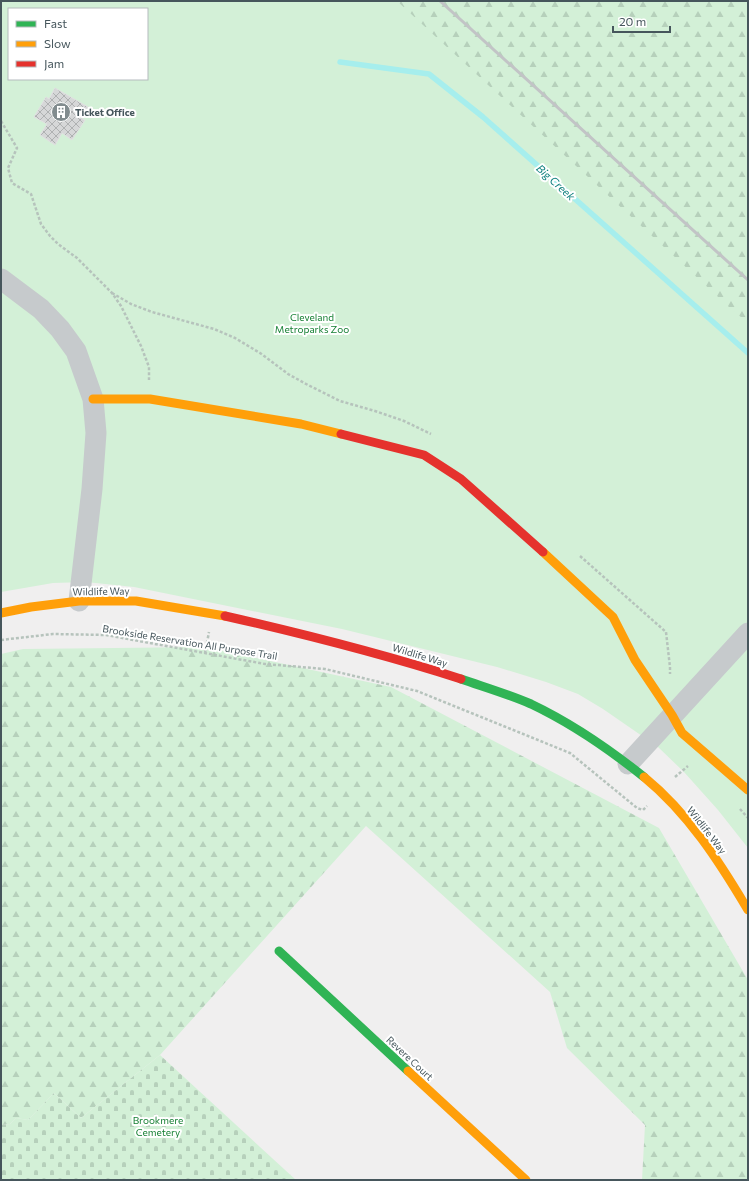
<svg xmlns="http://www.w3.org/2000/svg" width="749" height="1181" viewBox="0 0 749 1181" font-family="Commissioner,sans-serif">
<defs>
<pattern id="forest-firs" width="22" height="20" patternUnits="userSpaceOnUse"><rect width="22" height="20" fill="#d3f0d7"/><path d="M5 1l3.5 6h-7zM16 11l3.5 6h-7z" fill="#b6d0bb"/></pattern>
<pattern id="cemetery-stones" width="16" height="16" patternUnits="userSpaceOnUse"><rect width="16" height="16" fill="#d3f0d7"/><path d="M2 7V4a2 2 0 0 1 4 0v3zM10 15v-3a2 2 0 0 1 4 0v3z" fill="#b6d0bb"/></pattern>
<pattern id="building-cross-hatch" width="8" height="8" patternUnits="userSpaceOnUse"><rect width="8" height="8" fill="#d6d7d8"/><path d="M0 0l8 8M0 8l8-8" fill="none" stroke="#afb1b2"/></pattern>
</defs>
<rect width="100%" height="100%" fill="#f0efef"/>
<g fill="url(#forest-firs)">
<polygon points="360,1 748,1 748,353"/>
<polygon points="205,647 391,687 659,828 748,980 748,1180 642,1180 645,1125 567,1048 550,992 366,826 160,1055 81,1118 54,1093 28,1120 16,1118 10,1124 1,1125 1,654 23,649"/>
</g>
<polygon fill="url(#cemetery-stones)" points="160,1055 296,1180 1,1180 1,1125 10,1124 16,1118 28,1120 54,1093 81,1118"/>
<path fill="#d3f0d7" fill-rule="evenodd" d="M1 1H397L729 307 748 323V848L718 810 684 772 658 747 603 709 578 694 546 682 497 667 342 629 134 587 86 582 53 583 1 592ZM9 9H147V79H9Z"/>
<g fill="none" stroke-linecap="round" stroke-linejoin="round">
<polyline stroke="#a6eeed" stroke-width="5.5" points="340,62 429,74 483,117 748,353"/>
</g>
<polygon fill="url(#building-cross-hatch)" stroke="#e1e1e2" points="55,88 88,107 81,118 85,120 72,140 62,133 55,145 40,135 47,124 34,117 46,97 49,99"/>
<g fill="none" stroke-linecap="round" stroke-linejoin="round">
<g stroke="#b6c3bc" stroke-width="2.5" stroke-dasharray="3 2" stroke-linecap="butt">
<polyline points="1,121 17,148 8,168 12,183 31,194 41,224 50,236 58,244 77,258 112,293 121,306 141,346 149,367 149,380"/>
<polyline points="112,293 131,304 152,312 214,329 235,338 260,353 288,374 308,385 340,401 375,411 404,421 431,434"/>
<polyline points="580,556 666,632 670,667 670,674"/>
<polyline points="1,640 53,634 106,635 265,664 325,669 417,691 570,753 637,808 643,810 647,806"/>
<polyline points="205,653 209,632"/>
<polyline points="675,777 688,766"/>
<polyline points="740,809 748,818"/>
</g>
<g stroke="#c6cacc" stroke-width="21">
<polyline points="1,279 41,309 60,329 76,351 93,399 96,433 92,489 79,601"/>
<polyline points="628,764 748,633"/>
</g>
<g stroke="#30b455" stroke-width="9">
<path d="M461 679C484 687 508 694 531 704 571 723 609 749 644 777"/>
<polyline points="279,951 408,1071"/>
</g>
<g stroke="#ff9f0a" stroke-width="9">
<polyline points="93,399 150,399 301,424 341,434"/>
<polyline points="543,552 613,617 635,660 672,715 682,733 748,790"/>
<polyline points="1,613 31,607 79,601 136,601 225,616"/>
<path d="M644 777C688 813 719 861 748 910"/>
<polyline points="408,1071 526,1180"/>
</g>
<g stroke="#e5322d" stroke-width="9">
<polyline points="341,434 424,455 461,479 543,552"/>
<path d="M225 616C304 634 383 654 461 679"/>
</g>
<polyline stroke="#c2c4c6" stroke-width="3" points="440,1 748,280"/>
</g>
<defs>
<symbol id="building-disc" viewBox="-11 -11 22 22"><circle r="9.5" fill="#828c8f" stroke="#fff"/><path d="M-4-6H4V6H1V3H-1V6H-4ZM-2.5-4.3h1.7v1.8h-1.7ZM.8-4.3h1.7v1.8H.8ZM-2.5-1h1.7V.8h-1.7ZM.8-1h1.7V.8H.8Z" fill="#fff"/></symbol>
</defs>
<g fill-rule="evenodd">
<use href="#building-disc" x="50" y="101" width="22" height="22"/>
</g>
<g text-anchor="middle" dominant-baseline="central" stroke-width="4" stroke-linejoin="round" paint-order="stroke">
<g font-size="10" font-weight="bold" fill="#46565c" stroke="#fff" text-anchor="start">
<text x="75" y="112">Ticket Office</text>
</g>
<g font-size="10" fill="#147f32" stroke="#fff">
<text x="312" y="317">Cleveland<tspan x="312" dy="12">Metroparks Zoo</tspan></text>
<text x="158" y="1120">Brookmere<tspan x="158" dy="12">Cemetery</tspan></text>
</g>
<g font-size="10" fill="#46565c" stroke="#fff">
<text transform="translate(101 591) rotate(-1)">Wildlife Way</text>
<text transform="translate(190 642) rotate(9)">Brookside Reservation All Purpose Trail</text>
<text transform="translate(420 655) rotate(17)">Wildlife Way</text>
<text transform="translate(707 830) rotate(52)">Wildlife Way</text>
<text transform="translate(410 1058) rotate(43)">Revere Court</text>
</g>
<g font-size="11" font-style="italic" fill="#0b7e7c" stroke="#fff">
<text transform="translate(556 182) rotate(42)">Big Creek</text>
</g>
</g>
<rect width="749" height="1181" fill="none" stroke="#46565c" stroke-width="4"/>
<rect x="8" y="8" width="140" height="72" fill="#ffffff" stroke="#b5bbbe"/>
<rect x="16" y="21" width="20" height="6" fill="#30b455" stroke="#b5bbbe"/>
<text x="44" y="28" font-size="12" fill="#46565c">Fast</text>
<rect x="16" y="41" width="20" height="6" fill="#ff9f0a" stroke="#b5bbbe"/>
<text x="44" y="48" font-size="12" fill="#46565c">Slow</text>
<rect x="16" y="61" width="20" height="6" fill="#e5322d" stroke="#b5bbbe"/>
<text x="44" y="68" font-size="12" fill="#46565c">Jam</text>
<path d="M613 26v6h57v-6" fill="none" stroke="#46565c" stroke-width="2"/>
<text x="619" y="26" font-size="12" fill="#46565c" stroke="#ffffff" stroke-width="3" paint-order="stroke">20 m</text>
</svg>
